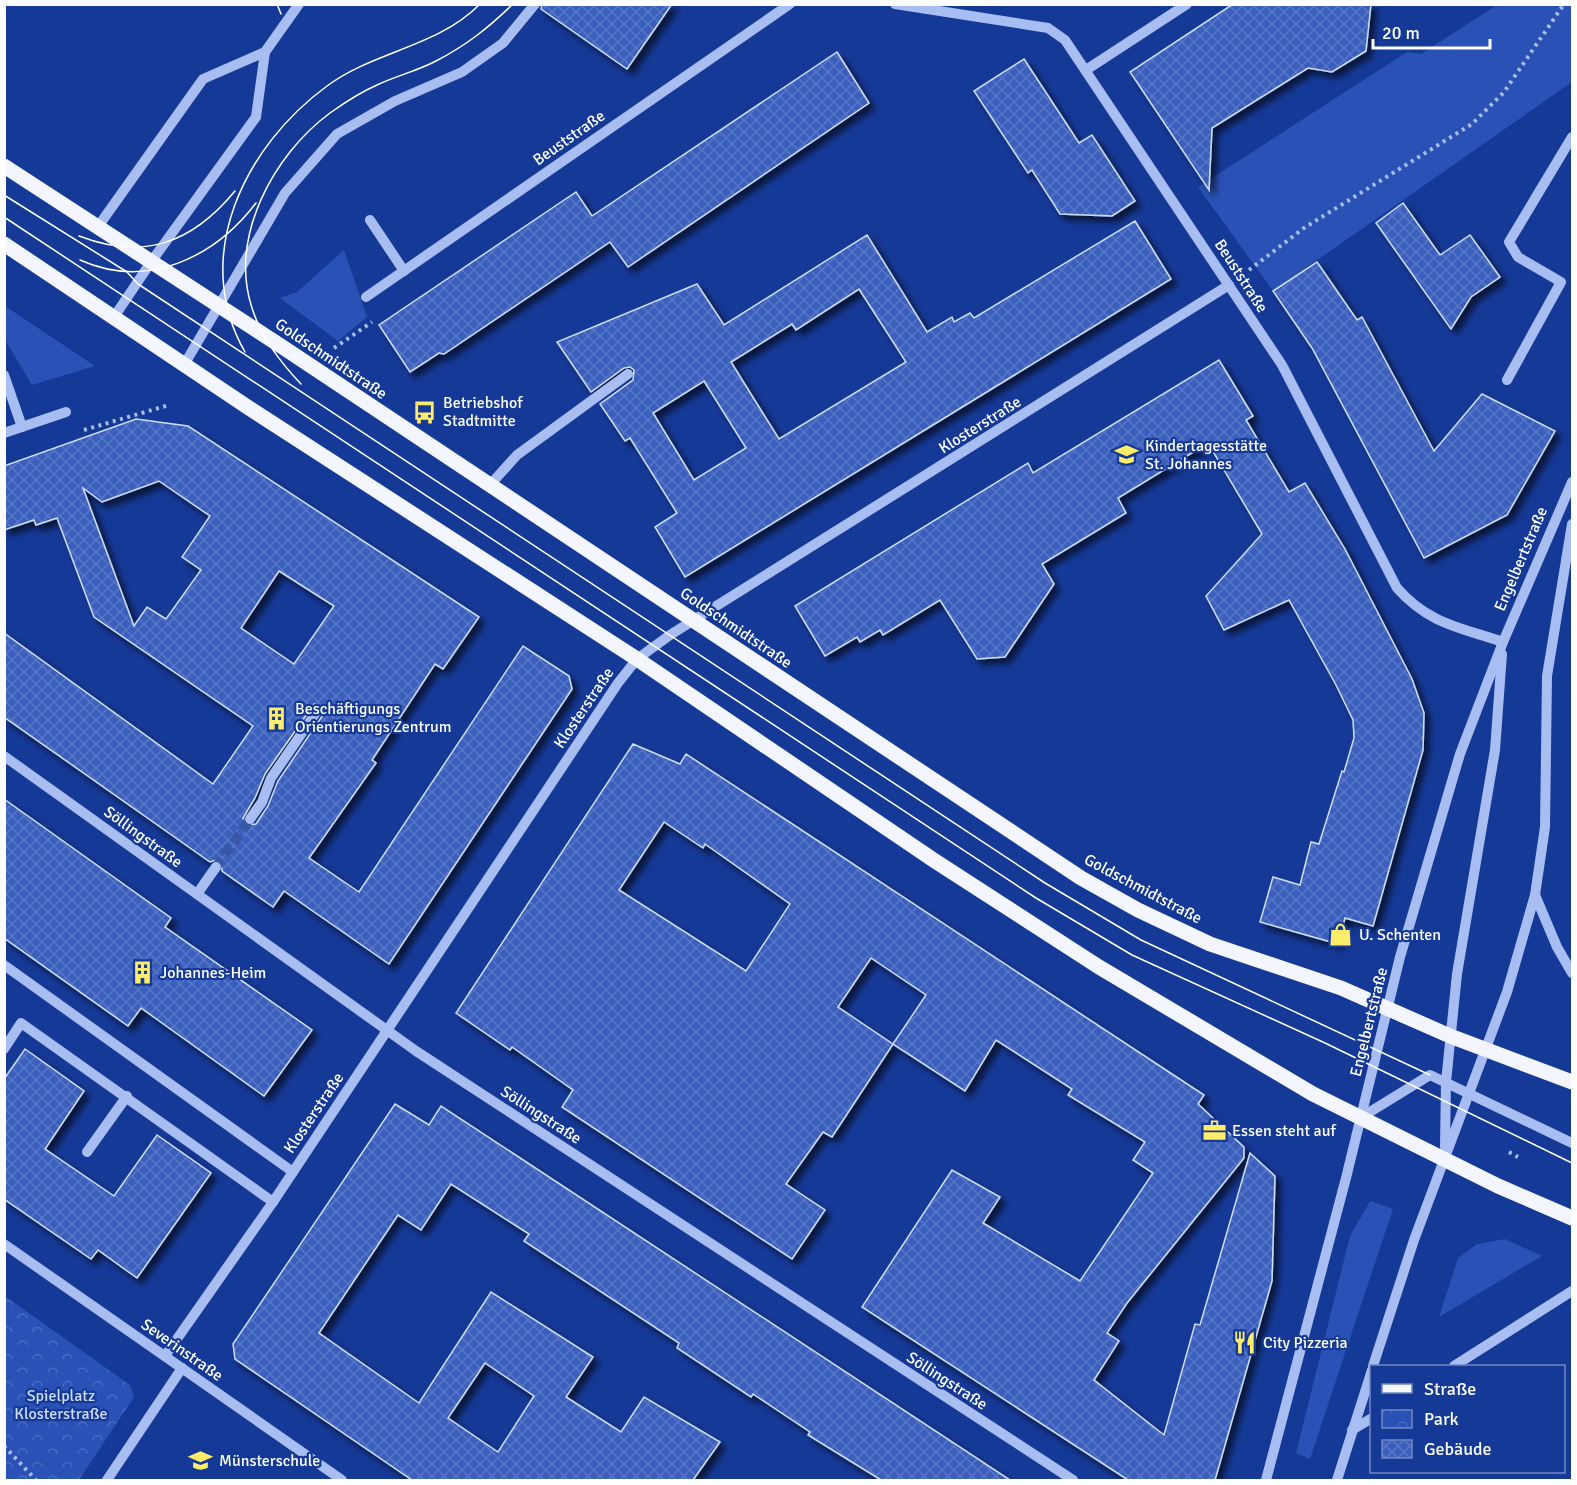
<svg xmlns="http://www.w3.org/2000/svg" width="1577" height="1485" viewBox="0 0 1577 1485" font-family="Signika,sans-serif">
<defs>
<pattern id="park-crowns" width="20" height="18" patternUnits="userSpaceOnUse" patternTransform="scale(1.5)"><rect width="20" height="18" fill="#2951b6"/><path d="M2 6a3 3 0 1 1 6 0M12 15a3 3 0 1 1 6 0" fill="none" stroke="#496bc1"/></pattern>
<pattern id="building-cross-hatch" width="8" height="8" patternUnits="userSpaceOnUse" patternTransform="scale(1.5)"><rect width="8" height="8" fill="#3a5fbd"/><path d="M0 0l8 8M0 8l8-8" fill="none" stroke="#5877c7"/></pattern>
<filter id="shadow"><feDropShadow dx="5.5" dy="5.5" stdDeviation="3" flood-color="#0009"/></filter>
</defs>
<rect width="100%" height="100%" fill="#153997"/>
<g fill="#2951b6">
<polygon points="1497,5 1572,5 1572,82 1273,291 1198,187 1407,52 1421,54"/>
<polygon points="344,250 367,317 338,341 280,298 297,292"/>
<polygon points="4,306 5,306 95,366 32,385 5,340"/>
<polygon points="1370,1201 1393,1209 1310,1459 1296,1453 1350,1236"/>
<polygon points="1505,1239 1542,1256 1439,1317 1458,1258 1477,1244"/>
</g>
<polygon fill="url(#park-crowns)" points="5,1296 130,1385 134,1397 79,1480 5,1479"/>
<g fill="url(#building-cross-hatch)" stroke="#cfddfc" stroke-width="1.5" fill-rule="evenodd" filter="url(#shadow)">
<polygon points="542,4 672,4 627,69 541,9"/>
<polygon points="1233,4 1371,4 1366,51 1332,72 1308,68 1212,128 1209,190 1130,72"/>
<polygon points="837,52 869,103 628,267 610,242 444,354 439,353 410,372 379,325 576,192 592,216"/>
<polygon points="1024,59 1079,143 1092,135 1135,201 1112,216 1060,214 1032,170 1028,173 974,91"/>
<polygon points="1403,203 1440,255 1470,235 1500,277 1471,297 1451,329 1376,223"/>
<path d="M1135 221 1171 279 685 577 655 527 677 513 630 438 625 441 600 404 633 380 634 370 630 367 624 368 591 392 557 342 697 284 724 325 867 235 927 332 952 317 954 322 970 313 974 318ZM859 289 906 362 779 439 731 362 792 324 796 330ZM704 381 746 448 694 480 653 413Z"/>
<polygon points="1317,262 1357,320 1362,317 1434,451 1482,394 1555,431 1507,515 1424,558 1312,348 1273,291"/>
<polygon points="1219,360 1253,416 1246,420 1289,492 1305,483 1345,549 1412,679 1424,713 1423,750 1373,926 1345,918 1338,944 1260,922 1273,877 1300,885 1311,842 1319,844 1342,771 1344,772 1354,738 1353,720 1336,685 1289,600 1224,630 1206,596 1262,534 1208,443 1118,498 1126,513 1042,564 1054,584 1005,657 977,659 940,600 883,635 880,630 860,642 857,637 825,656 795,606 1028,463 1033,473"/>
<path d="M136 419 188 426 479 617 443 669 435 664 372 760 376 763 309 858 359 892 523 646 569 676 572 689 389 964 284 891 273 907 222 871 221 861 216 860 210 862 4 717V633L213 784 253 726 94 617 57 518 36 525 34 520 4 530V466ZM159 481 210 516 182 557 201 570 166 619 147 607 134 626 83 488 102 502ZM279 571 334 606 294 664 241 628ZM314 704 323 707V715L278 781 268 806 256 824 246 825 243 818 255 798 265 774Z"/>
<path d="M633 744 680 764 686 754 1175 1076 1204 1095 1198 1104 1244 1147V1158L1127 1303 1107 1333 1119 1341 1094 1380 1164 1435 1195 1324 1200 1325 1250 1153 1275 1176 1272 1281 1215 1480H1128L862 1307 952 1170 1000 1197 983 1223 1080 1281 1153 1173 1133 1160 1145 1142 1068 1095 1072 1089 996 1040 965 1091 893 1044 832 1137 823 1132 786 1184 825 1210 792 1259 562 1107 573 1090 512 1047 510 1050 456 1013ZM664 822 703 848 705 844 790 904 746 971 619 890ZM871 958 926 995 893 1044 838 1007Z"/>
<polygon points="4,799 171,918 165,927 312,1030 264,1096 141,1008 128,1026 4,938"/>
<polygon points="25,1049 84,1091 45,1149 114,1196 157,1135 211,1173 137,1278 98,1250 91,1259 4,1199 4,1079"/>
<path d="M395 1104 429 1125 441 1106 1010 1480H881L808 1435 810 1432 753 1394 751 1397 677 1348 679 1343 524 1241 529 1234 451 1184 421 1230 398 1215 319 1333 419 1403 491 1292 593 1357 566 1397 621 1432 644 1397 720 1442 693 1480H412L235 1359 233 1344ZM485 1363 534 1396 498 1452 448 1418Z"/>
</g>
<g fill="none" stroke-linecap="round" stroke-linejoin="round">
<polyline stroke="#3857a7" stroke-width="10" stroke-dasharray="10 5" stroke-linecap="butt" points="216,867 250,819"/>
<g stroke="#a8bdf2" stroke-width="4" stroke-dasharray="3 4.5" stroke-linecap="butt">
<polyline points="1249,270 1304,228 1472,124 1504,92 1564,4"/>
<polyline points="334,348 372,322"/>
<polyline points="84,430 169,405"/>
<polyline points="1509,1152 1518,1157"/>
<polyline points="4,1446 36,1480"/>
</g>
<g stroke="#a8bdf2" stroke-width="10">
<path d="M895 4 1048 28 1065 40 1282 365 1397 588C1429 624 1459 627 1503 642"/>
<polyline points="1086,70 1187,4"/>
<polyline points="370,220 404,271"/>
<polyline points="97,228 203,79 265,52 299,4"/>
<polyline points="366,297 790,4"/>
<polyline points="114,317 151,262 256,117 265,52"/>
<polyline points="184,365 285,193 337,134 395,101 462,72 503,43 535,4"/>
<polyline points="4,375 22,427"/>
<polyline points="1507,380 1561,282 1518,257 1509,242 1572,137"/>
<polyline points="4,433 66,412"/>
<polyline points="489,486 517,455 628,374"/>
<polyline points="4,756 416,1051 1073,1480"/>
<polyline points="250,819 262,802 271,778 317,711"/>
<polyline points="197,894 216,867"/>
<polyline points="1535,895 1557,947 1572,973"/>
<polyline points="4,965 293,1172"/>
<polyline points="4,1049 21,1023 273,1202"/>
<polyline points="1360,1118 1430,1075 1572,1143"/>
<polyline points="1445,1147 1446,1082 1457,974 1495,750 1502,654"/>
<polyline points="87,1152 127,1096"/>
<polyline points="4,1244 342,1480"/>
<polyline points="165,1356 273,1202 618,683 637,659 670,635 1229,285"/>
<polyline points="1373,1366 1414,1240 1507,992 1535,895 1545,827 1547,676 1572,524"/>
<polyline points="1454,1366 1572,1291"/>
<polyline points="1352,1430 1372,1418"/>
<polyline points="107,1480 182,1368"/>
<polyline points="1266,1480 1346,1178 1400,957 1460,754 1503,642 1572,482"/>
<polyline points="1337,1480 1372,1370"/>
</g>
<g stroke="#f3f6ff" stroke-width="15">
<polyline points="4,166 287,350 1081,878 1138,910 1210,944 1341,988 1450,1036 1572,1082"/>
<polyline points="4,244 249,408 637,659 935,861 1099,967 1313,1094 1498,1186 1572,1218"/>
</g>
<g stroke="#fff" stroke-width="1.5">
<polyline points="277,4 281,14"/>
<polyline points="4,195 127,272 138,284 1045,883 1141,940 1430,1075"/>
<polyline points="4,217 1036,898 1132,955 1325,1043 1572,1163"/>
<path d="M79 236C144 261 192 243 235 191"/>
<path d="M80 260C147 290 214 258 256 203"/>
<path d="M245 352C190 256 245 146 327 86 374 51 438 47 480 4"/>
<path d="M301 384C281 363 261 337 252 308 229 237 273 155 330 113 344 103 361 92 377 85 396 76 417 71 436 61 467 45 488 28 513 4"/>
</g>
</g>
<defs>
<symbol id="bus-bare" viewBox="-9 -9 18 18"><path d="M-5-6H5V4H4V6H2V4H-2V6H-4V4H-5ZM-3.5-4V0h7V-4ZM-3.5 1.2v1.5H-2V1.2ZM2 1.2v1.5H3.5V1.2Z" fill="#ffec69" stroke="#153997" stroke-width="2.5" paint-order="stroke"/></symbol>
<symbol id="school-bare" viewBox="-9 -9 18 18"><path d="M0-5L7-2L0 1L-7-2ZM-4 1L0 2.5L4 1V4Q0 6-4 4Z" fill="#ffec69" stroke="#153997" stroke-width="2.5" paint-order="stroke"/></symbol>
<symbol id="building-bare" viewBox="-9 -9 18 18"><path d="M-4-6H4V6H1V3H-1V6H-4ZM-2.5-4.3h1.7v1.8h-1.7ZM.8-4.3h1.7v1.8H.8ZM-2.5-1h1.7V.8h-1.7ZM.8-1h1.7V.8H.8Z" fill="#ffec69" stroke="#153997" stroke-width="2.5" paint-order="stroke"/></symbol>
<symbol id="shop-bare" viewBox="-9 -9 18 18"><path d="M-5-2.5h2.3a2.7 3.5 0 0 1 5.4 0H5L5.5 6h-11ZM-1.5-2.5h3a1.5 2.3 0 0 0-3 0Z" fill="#ffec69" stroke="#153997" stroke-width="2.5" paint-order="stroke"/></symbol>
<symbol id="office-bare" viewBox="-9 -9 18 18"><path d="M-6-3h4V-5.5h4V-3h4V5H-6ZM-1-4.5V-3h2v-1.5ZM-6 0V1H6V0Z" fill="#ffec69" stroke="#153997" stroke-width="2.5" paint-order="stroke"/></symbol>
<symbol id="restaurant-bare" viewBox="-9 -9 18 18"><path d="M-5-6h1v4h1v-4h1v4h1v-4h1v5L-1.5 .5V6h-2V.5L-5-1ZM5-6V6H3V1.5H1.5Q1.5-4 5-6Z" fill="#ffec69" stroke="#153997" stroke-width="2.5" paint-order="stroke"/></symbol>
</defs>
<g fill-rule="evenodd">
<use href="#bus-bare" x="408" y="396" width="33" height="33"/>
<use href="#school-bare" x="1110" y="438" width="33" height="33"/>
<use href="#building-bare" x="260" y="702" width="33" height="33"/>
<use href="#shop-bare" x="1324" y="918" width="33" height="33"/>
<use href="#building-bare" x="126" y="956" width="33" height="33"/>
<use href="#office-bare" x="1198" y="1114" width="33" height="33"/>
<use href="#restaurant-bare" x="1228" y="1326" width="33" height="33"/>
<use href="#school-bare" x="184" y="1444" width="33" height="33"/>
</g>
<g text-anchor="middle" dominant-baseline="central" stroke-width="4.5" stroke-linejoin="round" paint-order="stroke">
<g font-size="16" fill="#fff" stroke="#153997">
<text transform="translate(569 138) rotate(-35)">Beuststraße</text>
<text transform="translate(1241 276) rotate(57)">Beuststraße</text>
<text transform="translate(331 359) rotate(34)">Goldschmidtstraße</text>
<text transform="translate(980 425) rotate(-32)">Klosterstraße</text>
<text transform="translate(1521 559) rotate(-67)">Engelbertstraße</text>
<text transform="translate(736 628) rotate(34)">Goldschmidtstraße</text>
<text transform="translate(584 708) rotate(-56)">Klosterstraße</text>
<text transform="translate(143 837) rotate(36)">Söllingstraße</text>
<text transform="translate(1143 889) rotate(28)">Goldschmidtstraße</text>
<text transform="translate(1369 1022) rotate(-76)">Engelbertstraße</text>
<text transform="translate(314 1113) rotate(-56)">Klosterstraße</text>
<text transform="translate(541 1115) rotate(33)">Söllingstraße</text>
<text transform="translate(182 1350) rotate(35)">Severinstraße</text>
<text transform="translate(947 1381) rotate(33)">Söllingstraße</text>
</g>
<g font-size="16" fill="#fff" stroke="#153997" text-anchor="start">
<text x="443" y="403">Betriebshof<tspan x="443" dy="18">Stadtmitte</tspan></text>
<text x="1145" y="446">Kindertagesstätte<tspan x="1145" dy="18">St. Johannes</tspan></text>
<text x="295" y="709">Beschäftigungs<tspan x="295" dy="18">Orientierungs Zentrum</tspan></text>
<text x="1359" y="935">U. Schenten</text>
<text x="160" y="973">Johannes-Heim</text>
<text x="1232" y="1131">Essen steht auf</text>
<text x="1263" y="1343">City Pizzeria</text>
<text x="219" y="1461">Münsterschule</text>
</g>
<g font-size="16" fill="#cfddfc" stroke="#153997">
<text x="61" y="1396">Spielplatz<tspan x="61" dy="18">Klosterstraße</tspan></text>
</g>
</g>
<rect width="1577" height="1485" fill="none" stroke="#ffffff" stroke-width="12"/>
<rect x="1370" y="1365" width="195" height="108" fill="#153997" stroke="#7388c1" stroke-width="1.5"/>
<rect x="1382" y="1384" width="30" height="9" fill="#f3f6ff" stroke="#7388c1" stroke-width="1.5"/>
<text x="1424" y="1395" font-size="18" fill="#ffffff">Straße</text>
<rect x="1382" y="1410" width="30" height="18" fill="url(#park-crowns)" stroke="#7388c1" stroke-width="1.5"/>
<text x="1424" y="1425" font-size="18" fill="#ffffff">Park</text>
<rect x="1382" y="1440" width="30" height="18" fill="url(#building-cross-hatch)" stroke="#7388c1" stroke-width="1.5"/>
<text x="1424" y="1455" font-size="18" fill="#ffffff">Gebäude</text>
<path d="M1373 39v9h117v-9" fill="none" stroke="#ffffff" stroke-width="3"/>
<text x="1382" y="39" font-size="18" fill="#ffffff" stroke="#153997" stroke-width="4.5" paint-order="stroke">20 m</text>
</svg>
